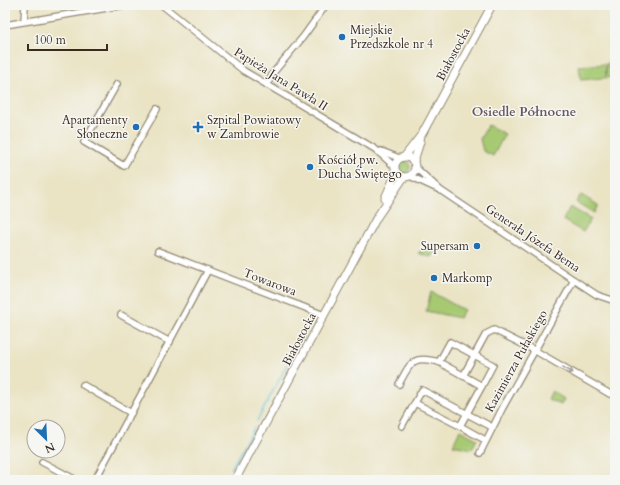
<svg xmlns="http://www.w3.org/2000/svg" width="620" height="485" viewBox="0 0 620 485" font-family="Cardo,serif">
<rect width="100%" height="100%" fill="#f6f6f2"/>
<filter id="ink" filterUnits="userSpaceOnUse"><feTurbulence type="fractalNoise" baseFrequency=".025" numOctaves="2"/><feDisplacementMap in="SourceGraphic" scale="8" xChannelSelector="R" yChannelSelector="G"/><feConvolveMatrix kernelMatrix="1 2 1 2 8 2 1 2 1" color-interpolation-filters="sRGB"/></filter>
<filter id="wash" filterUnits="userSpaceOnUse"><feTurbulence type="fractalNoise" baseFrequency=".012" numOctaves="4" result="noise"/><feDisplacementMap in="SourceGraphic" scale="16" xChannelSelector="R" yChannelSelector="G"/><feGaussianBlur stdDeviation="0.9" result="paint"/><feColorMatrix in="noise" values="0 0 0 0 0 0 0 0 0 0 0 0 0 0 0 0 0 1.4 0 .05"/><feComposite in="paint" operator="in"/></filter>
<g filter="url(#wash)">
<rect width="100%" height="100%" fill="#eae4c5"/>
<g fill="#a6c972" stroke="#707a48">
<polygon points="607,63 614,63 614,77 581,80 579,66 605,64 606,76"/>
<polygon points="488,125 505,134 493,156 483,151 480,139"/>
<circle cx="404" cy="167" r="6"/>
<polygon points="581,195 598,205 594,213 576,202"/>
<polygon points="570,207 591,219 583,232 563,220"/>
<polygon points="427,247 437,247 431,257 418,253"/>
<polygon points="431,292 464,310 459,318 426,311"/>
<polygon points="552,391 564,399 561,405 548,399"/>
<polygon points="460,430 477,439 472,449 453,445"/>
</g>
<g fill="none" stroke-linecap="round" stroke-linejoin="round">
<g stroke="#5bc1d9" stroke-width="1.5">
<polyline points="296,349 311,321"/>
<polyline points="257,421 292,356"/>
<polyline points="231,469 254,428"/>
<polyline points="226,480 227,477"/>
</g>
</g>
</g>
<g filter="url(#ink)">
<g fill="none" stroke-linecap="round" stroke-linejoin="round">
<defs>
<g id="minor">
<polyline points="162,5 244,71 375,149 394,166"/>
<polyline points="24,21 25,5"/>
<polyline points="5,25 125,5"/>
<polyline points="117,84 84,142 124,166 157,109"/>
<polyline points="267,85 273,73 303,37 326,5"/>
<polyline points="381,151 399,158"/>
<polyline points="415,167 440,190 574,280 597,295 615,301"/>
<polyline points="410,176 438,189"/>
<polyline points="158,251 324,315"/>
<polyline points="121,315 170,342"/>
<polygon points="450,342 493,365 482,386 439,362"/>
<polyline points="463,376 486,334 494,330 534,350 610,394 615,395"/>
<path d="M399 384C411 362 412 355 439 362"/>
<polyline points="83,385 131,413"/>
<polyline points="415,403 460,426 482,386"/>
<polyline points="402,426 422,390 492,427"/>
<polyline points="460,426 485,440"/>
<polyline points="480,453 502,409 574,280"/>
<polyline points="42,462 76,480"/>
<polyline points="95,480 208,270"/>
</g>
<g id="major">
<polyline points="405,156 422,134 492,5"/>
<circle cx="405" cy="167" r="10"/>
<polyline points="414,161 420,142"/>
<polyline points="385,198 394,178 396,172"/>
<polyline points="235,480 377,217 404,177"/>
</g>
</defs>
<use href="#minor" stroke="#928772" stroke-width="8"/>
<use href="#major" stroke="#928772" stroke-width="9"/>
<use href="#minor" stroke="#fff" stroke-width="5.5"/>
<use href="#major" stroke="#fff" stroke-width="7"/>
</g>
<defs><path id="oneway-shaft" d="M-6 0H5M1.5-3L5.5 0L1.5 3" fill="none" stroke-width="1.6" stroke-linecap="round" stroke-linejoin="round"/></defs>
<use stroke="#a79f9a" href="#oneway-shaft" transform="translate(568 370) rotate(30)"/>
</g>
<g fill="#1f6fb2" stroke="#f6f6f2" stroke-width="1.5">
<circle cx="342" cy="37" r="4"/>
<circle cx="136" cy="127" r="4"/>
<path d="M196 121h4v4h4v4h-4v4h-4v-4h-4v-4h4z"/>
<circle cx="310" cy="167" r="4"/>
<circle cx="477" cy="246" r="4"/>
<circle cx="434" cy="278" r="4"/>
</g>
<g text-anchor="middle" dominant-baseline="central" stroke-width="3" stroke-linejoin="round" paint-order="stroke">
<g font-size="12" fill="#3b2a1e" stroke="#f6f6f2" text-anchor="start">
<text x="350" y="30">Miejskie<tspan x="350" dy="14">Przedszkole nr 4</tspan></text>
<text x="128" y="120" text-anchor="end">Apartamenty<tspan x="128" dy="14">Słoneczne</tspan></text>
<text x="207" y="120">Szpital Powiatowy<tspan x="207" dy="14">w Zambrowie</tspan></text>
<text x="318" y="160">Kościół pw.<tspan x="318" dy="14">Ducha Świętego</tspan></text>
<text x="469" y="246" text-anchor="end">Supersam</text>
<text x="442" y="278">Markomp</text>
</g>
<g font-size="12" fill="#3b2a1e" stroke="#f6f6f2">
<text transform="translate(453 54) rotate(-62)">Białostocka</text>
<text transform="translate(281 79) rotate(32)">Papieża Jana Pawła II</text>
<text transform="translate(533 238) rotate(34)">Generała Józefa Bema</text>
<text transform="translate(270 282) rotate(21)">Towarowa</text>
<text transform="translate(299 339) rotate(-62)">Białostocka</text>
<text transform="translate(516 361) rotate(-61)">Kazimierza Pułaskiego</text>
</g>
<g font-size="13" font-weight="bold" fill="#695860" stroke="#f6f6f2">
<text x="524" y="112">Osiedle Północne</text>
</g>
</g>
<rect width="620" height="485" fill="none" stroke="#f6f6f2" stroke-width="20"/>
<g transform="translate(46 439) rotate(156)"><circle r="19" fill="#f6f6f2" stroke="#aba49d"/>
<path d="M0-3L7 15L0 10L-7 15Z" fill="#1f6fb2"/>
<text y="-6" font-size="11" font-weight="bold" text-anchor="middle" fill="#3b2a1e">N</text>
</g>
<path d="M28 44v6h79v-6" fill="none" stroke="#3b2a1e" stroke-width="2"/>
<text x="34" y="44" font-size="12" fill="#3b2a1e" stroke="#f6f6f2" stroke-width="3" paint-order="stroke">100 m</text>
</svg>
